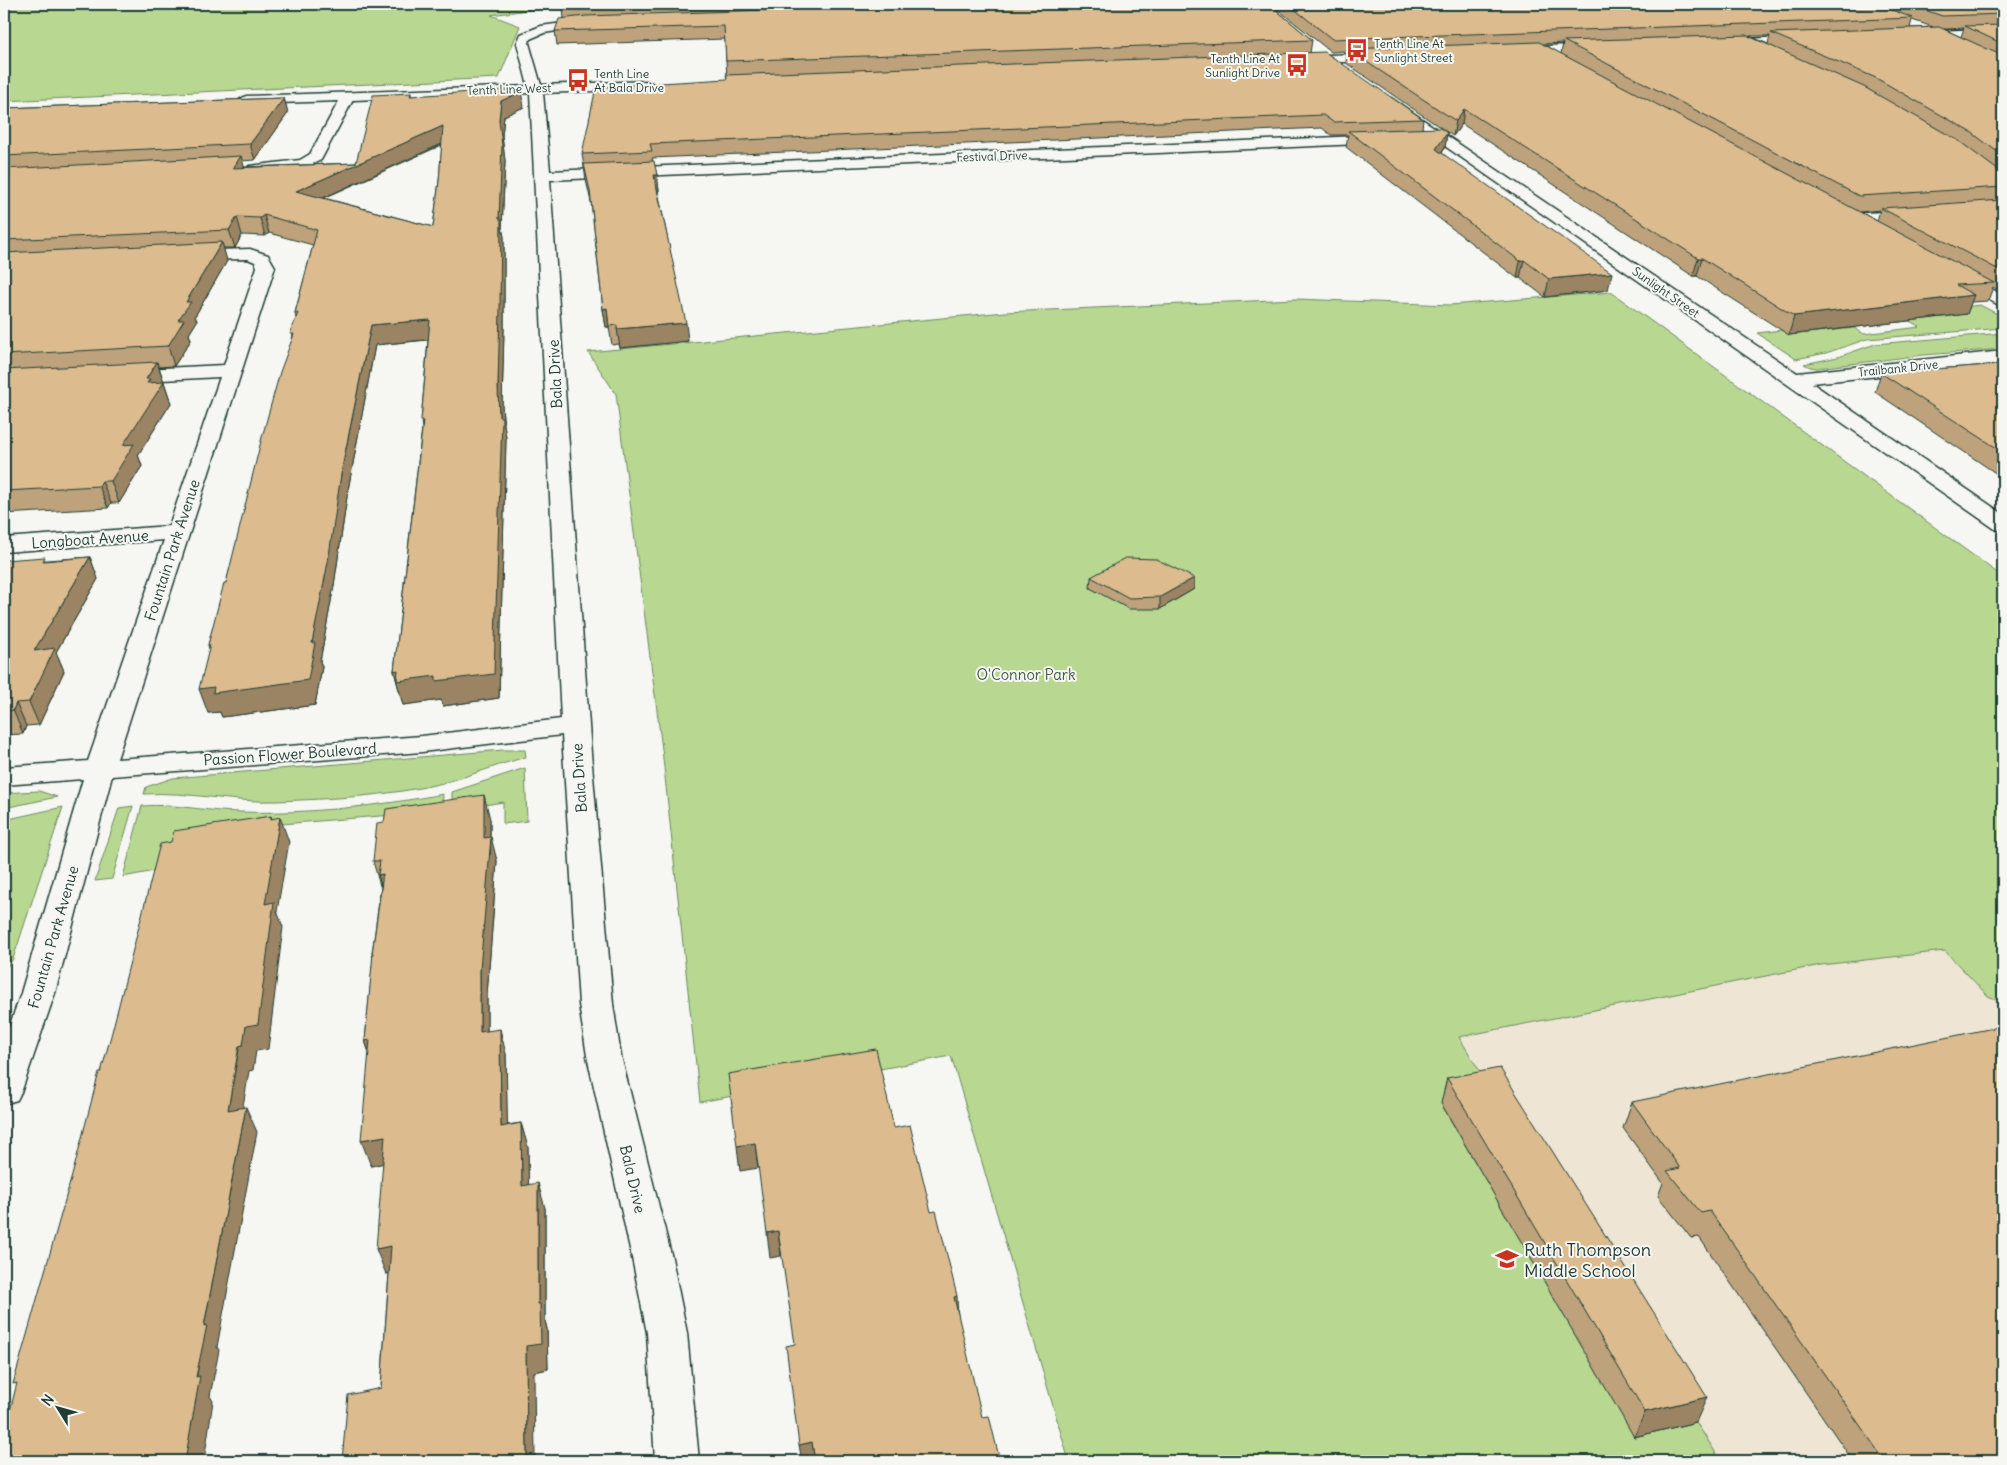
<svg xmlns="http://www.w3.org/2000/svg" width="2007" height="1465" viewBox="0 0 2007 1465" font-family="Delius,sans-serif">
<rect width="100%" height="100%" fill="#f6f6f2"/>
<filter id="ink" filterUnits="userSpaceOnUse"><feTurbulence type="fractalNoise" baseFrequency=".02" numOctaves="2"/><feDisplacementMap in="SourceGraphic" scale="10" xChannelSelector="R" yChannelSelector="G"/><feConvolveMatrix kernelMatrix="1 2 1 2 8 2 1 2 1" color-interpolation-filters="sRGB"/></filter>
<g filter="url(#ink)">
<polygon fill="#eee5d4" points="2003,912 2003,1461 1069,1461 1309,990"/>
<g fill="#b8d790" stroke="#6c8a62">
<polygon points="4,4 572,4 491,15 520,26 499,78 4,101"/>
<polygon points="1611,292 2003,577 2003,1002 1988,996 1945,951 1821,965 1459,1037 1493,1093 1441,1104 1516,1232 1696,1422 1721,1461 1069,1461 951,1056 700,1102 662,749 616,394 588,352 1005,312 1296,299 1450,305"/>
<polygon points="1980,305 2003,317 2003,328 1867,339 1826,353 1796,359 1757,333 1781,330 1789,335 1854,328 1864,334 1920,327 1908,320 1957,308"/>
<polygon points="2003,333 2003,349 1924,355 1817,368 1810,367 1804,364 1838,357 1875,344"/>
<path d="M503 750H525L526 757C498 764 471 776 443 783 390 796 331 799 277 801 232 803 189 791 144 794L146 787 173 778Z"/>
<polygon points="525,768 527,821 503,824 503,802 452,810 452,792"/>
<polygon points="39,791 57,797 4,808 4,793"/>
<path d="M443 794 442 811 282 824 279 840 184 855 181 866 123 877 142 806C175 803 208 812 241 812 308 814 378 806 443 794Z"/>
<polygon points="133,806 112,879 95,881 119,808"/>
<polygon points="63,807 13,959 4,971 4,820"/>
</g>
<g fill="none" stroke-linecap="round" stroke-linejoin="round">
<defs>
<g id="minor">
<polygon points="592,19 598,23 596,25 544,33 530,39 529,43 541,85 648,81 655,85 648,89 543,93 550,171 1383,135 1390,139 1383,143 550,180 591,753 613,1004 621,1056 672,1258 687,1333 699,1461 655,1461 647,1333 632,1258 587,1056 579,1004 562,735 422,752 112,776 55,993 22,1090 17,1100 4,1104 4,1042 21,993 83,779 4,785 4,767 88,761 164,540 4,552 4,538 169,526 220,377 123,382 116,380 113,376 116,372 123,370 224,365 257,267 255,262 248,259 188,260 182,259 180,255 182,251 250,249 268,255 275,267 117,759 422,736 561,719 530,93 353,100 321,160 304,168 254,173 247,169 249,166 300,160 310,154 339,101 246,104 239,100 246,96 528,86 517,43 521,34 541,26"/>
<polygon points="2003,28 2003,36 1917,40 1911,36 1917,32"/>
<polygon points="1807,36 1813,40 1811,43 1725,48 1719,44 1725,40"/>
<polygon points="1600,44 1604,45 1606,48 1604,51 1518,55 1512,51 1518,47"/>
<polygon points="1385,53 1389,54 1391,57 1389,60 1298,64 1292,60 1298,56"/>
<polygon points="1391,98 1797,373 2003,351 2003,363 1812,383 2003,514 2003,531 1995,529 1386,105 1384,102 1386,99"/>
<polygon points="1916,210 1922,212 1924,215 1922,218 1850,224 1842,219 1850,214"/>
<polygon points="1956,271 2003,295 2003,307 1950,280 1947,276 1950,272"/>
</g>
</defs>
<use href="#minor" stroke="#1f3d34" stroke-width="3"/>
<use href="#minor" fill="#f6f6f2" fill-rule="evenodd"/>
</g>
<g fill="#bda27b" stroke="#1f3d34" fill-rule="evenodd">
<polygon points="564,4 1269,4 1312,40 1310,53 1423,119 1422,128 1447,133 1445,148 1442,153 1608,290 1545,297 1520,278 1517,278 1346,147 1348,135 1331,135 1322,128 652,158 657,175 659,191 658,191 688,341 620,348 619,344 612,345 609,327 606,327 603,309 591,202 586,180 582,154 727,79 725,39 557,45 555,31 564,19 563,7"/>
<path d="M1271 4H2003V293L1993 287 1988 301 1971 302 1967 314 1789 335 1697 276H1693L1462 124 1453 136 1346 63 1347 51 1331 52ZM1912 20 1933 27 1910 28ZM1964 28 1961 37 1944 29H1949ZM1750 36H1770L1768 44ZM1563 43 1561 54 1543 44ZM1880 210 1877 221 1860 212Z"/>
<path d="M411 93V96L524 107 504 116 502 136 505 161 502 228 504 237V330L502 406 503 418 506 438 499 698 443 706 441 700 403 705 394 671 422 428 421 421 428 340 375 345 348 490 334 585 320 661 322 667 315 705 222 717 220 712 208 713 209 649 208 645 226 583 292 340 296 318 295 313 313 245 269 233 265 236 242 235 235 248H223L227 261 195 316 197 321 189 334 191 340 174 366 159 367 171 403 138 455 142 466 119 503H111L108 508 4 514V108L284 98 288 113 255 160 242 161 244 167 356 163ZM442 145 439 181 433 227 324 198Z"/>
<polygon points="2003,364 2003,478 1875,392 1881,373"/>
<polygon points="90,557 98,579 56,652 64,671 39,725 26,726 23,734 4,735 4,560 47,560"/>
<polygon points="1091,577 1194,578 1194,589 1160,609 1129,609 1090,588"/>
<polygon points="490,819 490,837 497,861 487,995 487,1031 506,1054 507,1125 521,1123 528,1148 528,1184 545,1208 545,1321 547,1329 548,1369 534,1372 381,1388 389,1273 386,1274 383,1163 371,1166 369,1052 365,1041 373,958 372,954 381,886 380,886 373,861"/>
<polygon points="1447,1078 1696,1422 1634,1437 1441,1103"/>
<polygon points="1632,1102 2003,1461 1853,1461 1699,1237 1691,1238 1658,1196 1663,1183 1623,1128"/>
</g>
<g fill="#9a8464" stroke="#1f3d34">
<polygon points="521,92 524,107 504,116 502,136 505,161 502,228 504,237 504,330 502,406 503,418 506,438 499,698 443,706 441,700 403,705 394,671 499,417 498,385 499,120 501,101"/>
<polygon points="284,98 288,113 255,160 250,144"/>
<polygon points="1464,109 1462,124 1453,136 1456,121"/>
<polygon points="443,126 446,142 301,208 296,191"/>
<polygon points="1447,133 1445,148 1434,164 1436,149"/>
<polygon points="241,156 246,173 233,168"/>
<polygon points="654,175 657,175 659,191 656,191"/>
<polygon points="264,215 269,233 265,236 260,218"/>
<polygon points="237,217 242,235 235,248 229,230"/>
<polygon points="222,242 227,261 195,316 197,321 189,334 191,340 174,366 168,346 186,302"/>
<polygon points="1698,258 1702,258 1697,276 1693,276"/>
<polygon points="1524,260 1520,278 1517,278 1520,261"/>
<polygon points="1612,273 1608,290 1545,297 1549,279"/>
<polygon points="1974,295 1967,314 1789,335 1794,316"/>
<polygon points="607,308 609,327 606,327 603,309"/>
<polygon points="430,320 434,339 375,345 348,490 334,585 320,661 322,667 315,705 222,717 220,712 208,713 199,689 312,643 342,468 371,325"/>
<polygon points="686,323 688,341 620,348 617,329"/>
<polygon points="157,362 171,403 138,455 142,466 119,503 111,481 146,379"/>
<polygon points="102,481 111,503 108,508 99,486"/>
<polygon points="90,557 98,579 56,652 64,671 39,725 29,702 34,651"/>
<polygon points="1194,578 1194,589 1160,609 1160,597"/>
<polygon points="16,703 26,726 23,734 13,710"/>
<polygon points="484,795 490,819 490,855 491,837 497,861 487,995 487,1057 480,1032 480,970"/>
<polygon points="271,816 277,835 280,817 289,842 277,911 283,927 268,1049 256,1051 253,1070 249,1071 238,1135 228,1110 265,904"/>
<polygon points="383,874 385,899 378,875"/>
<polygon points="500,1029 506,1054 508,1152 501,1127"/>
<polygon points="370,1040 374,1066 365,1041"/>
<polygon points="246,1107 257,1132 217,1347 219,1350 210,1396 213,1401 204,1461 185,1461 204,1326"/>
<polygon points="521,1123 528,1148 529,1211 522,1186"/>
<polygon points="385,1136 394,1161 371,1166 361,1140"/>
<polygon points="755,1143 758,1168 740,1171 737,1146"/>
<polygon points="538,1183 545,1208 545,1321 547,1329 548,1369 534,1372 535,1461 527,1461 526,1346 538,1304"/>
<polygon points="778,1231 781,1256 770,1258 767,1233"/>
<polygon points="391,1246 400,1271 386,1274 376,1249"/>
<polygon points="957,1296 958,1321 954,1297"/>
<polygon points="1707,1397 1696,1422 1634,1437 1645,1412"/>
<polygon points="812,1442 815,1461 802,1461 799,1445"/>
</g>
<g fill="#dcbc8f" stroke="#1f3d34" fill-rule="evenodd">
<polygon points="564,4 666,4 563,7"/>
<polygon points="951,4 1269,4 1312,40 726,61 724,26 555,31 559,19 586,16"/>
<polygon points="1288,4 1876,4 1913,18 1332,39"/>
<polygon points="1908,4 2003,4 2003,14 1942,16"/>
<polygon points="2003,25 2003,44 1965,26"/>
<polygon points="1939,27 2003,56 2003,156 1971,132 1876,78 1771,33"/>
<polygon points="1746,35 1864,87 1959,141 2003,174 2003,187 1859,196 1564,41"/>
<polygon points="1539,42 1994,283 1956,285 1974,295 1794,316 1702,258 1698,258 1464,109 1456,121 1347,49"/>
<polygon points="1325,52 1423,119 1333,122 1323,115 650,144 652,151 582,154 596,87 727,79 726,75"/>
<path d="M521 89V92L501 101 499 120 502 145 499 219H501L500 310 498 385 499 417H502L494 674 436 681V676L397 681 398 670 394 671 423 421H421L430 320 371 325 342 468 328 562 312 643H315L308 680 213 693 214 687 199 689 210 645H208L224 583H226L261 441 280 372 294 334H290L298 313H295L317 230 264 215 260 218 237 217 229 230 4 240V169L241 156 233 168 356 163 373 95 411 93 410 96ZM443 126 439 181 433 227 296 191Z"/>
<polygon points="284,98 250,144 4,156 4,108"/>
<polygon points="1440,128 1447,133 1436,149 1612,273 1549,279 1524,260 1520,261 1348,131"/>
<polygon points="654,161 657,175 654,175 686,323 617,329 617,325 609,326 607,308 603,309 590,191 584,164"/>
<polygon points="2003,200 2003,272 1881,208"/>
<polygon points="222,242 186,302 191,302 178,320 184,320 168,346 4,355 4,253"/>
<polygon points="157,362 146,379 150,379 147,383 164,382 123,445 134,444 111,481 102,481 99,486 4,491 4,370"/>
<polygon points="2003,364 2003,452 1881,373"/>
<polygon points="45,557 43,561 90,557 34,651 55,648 29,702 16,703 13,710 4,711 4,560"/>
<polygon points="1126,558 1156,559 1194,578 1160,597 1129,598 1091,577"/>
<polygon points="484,795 484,838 491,837 480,970 480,1032 500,1029 501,1127 521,1123 522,1186 538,1183 538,1304 540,1304 541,1344 526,1346 527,1461 342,1461 348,1395 381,1388 391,1246 376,1249 385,1136 361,1140 370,1040 365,1041 373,953 372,954 383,874 378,875 380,861 373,861 377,823 384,822 386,809"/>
<polygon points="271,816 271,819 280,817 265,904 274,902 258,1024 246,1026 243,1045 239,1046 228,1110 246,1107 204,1326 207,1325 196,1377 200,1376 185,1461 4,1461 4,1435 17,1383 13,1384 73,1172 99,1072 101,1072 112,1032 160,844 171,842 174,831"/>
<polygon points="2003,1026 2003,1461 1885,1461 1710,1211 1701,1213 1667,1171 1680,1168 1632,1102"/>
<polygon points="876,1049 894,1128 910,1125 931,1212 936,1211 946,1251 957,1296 954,1297 982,1417 989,1416 1000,1461 815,1461 812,1442 799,1445 786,1346 795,1344 778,1231 767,1233 755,1143 737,1146 728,1074"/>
<polygon points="1500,1068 1707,1397 1645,1412 1447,1078"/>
</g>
</g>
<defs>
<symbol id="bus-bare" viewBox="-9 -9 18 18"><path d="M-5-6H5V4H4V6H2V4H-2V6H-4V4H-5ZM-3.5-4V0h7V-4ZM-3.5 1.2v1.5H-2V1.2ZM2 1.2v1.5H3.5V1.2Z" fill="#c8321e" stroke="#f6f6f2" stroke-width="2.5" paint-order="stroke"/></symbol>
<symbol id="school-bare" viewBox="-9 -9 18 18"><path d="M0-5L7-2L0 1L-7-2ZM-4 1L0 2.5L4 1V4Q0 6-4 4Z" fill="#c8321e" stroke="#f6f6f2" stroke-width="2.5" paint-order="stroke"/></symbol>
</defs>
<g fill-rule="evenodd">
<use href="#bus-bare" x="1341" y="34" width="32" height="32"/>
<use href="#bus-bare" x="1281" y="49" width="32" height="32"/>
<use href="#bus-bare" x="562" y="64" width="32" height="32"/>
<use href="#school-bare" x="1491" y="1243" width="32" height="32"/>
</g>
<g text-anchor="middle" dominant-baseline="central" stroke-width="4" stroke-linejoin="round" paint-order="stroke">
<g font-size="12" fill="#1f3d34" stroke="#f6f6f2" text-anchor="start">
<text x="1374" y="43">Tenth Line At<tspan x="1374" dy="14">Sunlight Street</tspan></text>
<text x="1280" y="58" text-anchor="end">Tenth Line At<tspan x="1280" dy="14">Sunlight Drive</tspan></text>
<text x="594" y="73">Tenth Line<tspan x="594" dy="14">At Bala Drive</tspan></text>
</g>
<g font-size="12" fill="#1f3d34" stroke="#f6f6f2">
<text transform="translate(509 89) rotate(-2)">Tenth Line West</text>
<text transform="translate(992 156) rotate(-2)">Festival Drive</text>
<text transform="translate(1666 292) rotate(35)">Sunlight Street</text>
<text transform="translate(1898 368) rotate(-6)">Trailbank Drive</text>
</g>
<g font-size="15" fill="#1f3d34" stroke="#f6f6f2">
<text transform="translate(555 374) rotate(-93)">Bala Drive</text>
<text transform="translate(90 539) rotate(-4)">Longboat Avenue</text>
<text transform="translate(172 550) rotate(-72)">Fountain Park Avenue</text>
<text transform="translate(290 754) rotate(-4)">Passion Flower Boulevard</text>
<text transform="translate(579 778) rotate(-94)">Bala Drive</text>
<text transform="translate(53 937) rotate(-74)">Fountain Park Avenue</text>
<text transform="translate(633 1179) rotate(77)">Bala Drive</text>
</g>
<g font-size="15" fill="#3e5c46" stroke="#f6f6f2">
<text x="1026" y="674">O'Connor Park</text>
</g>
<g font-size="18" fill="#1f3d34" stroke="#f6f6f2" text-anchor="start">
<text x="1524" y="1249">Ruth Thompson<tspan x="1524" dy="21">Middle School</tspan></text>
</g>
</g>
<rect width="2007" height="1465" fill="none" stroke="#f6f6f2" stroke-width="20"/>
<rect x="10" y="10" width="1987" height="1445" fill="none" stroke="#1f3d34" stroke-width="2" filter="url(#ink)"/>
<g transform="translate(58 1408) rotate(307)" stroke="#f6f6f2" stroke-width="4" paint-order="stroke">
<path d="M0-4L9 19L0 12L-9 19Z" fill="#1f3d34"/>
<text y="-8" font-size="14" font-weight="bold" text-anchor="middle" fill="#1f3d34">N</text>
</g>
</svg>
